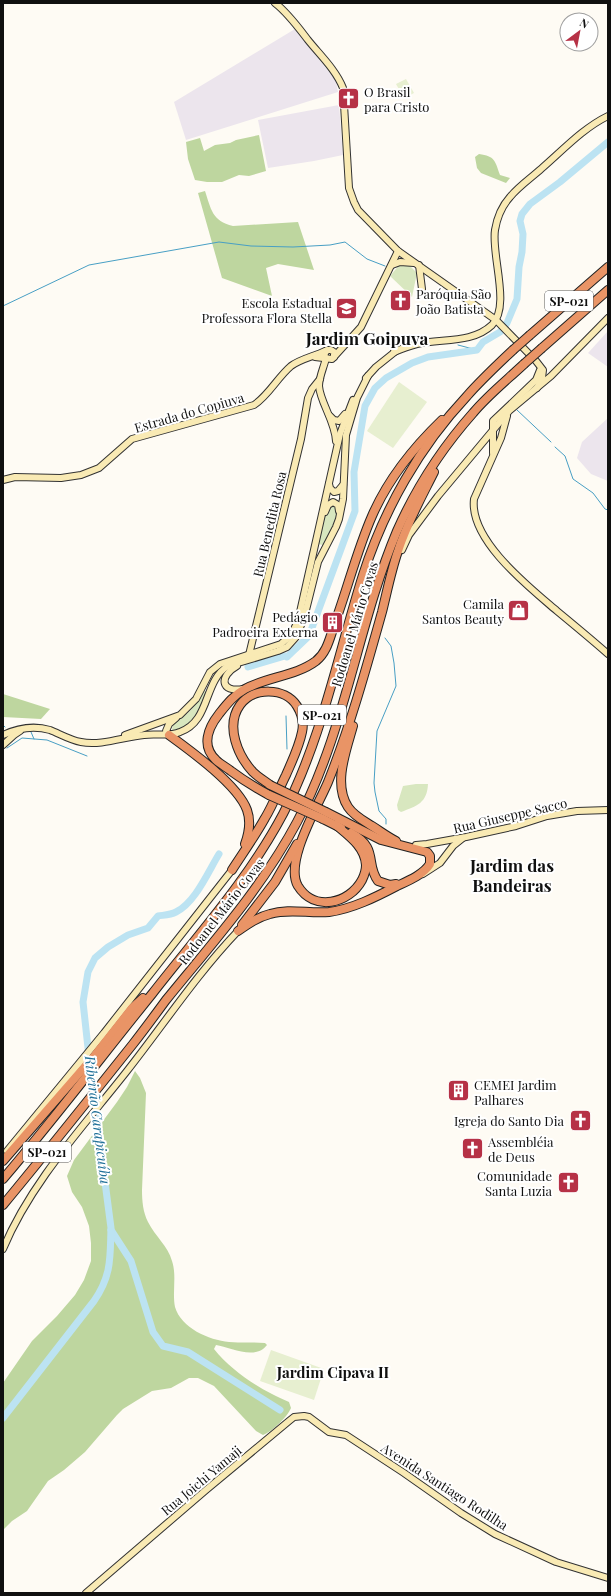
<svg xmlns="http://www.w3.org/2000/svg" width="611" height="1596" viewBox="0 0 611 1596" font-family="'Playfair Display',serif">
<rect width="100%" height="100%" fill="#fefbf4"/>
<g fill="#ece5ed">
<polygon points="295,29 336,81 338,92 186,140 174,102"/>
<polygon points="339,105 343,155 314,161 268,168 258,120"/>
<polygon points="608,331 608,367 588,353"/>
<polygon points="608,418 608,481 591,474 577,458 582,442"/>
</g>
<g fill="#d8e7bf">
<polygon points="400,264 409,265 417,273 412,297 390,276"/>
<polygon points="331,505 335,505 337,508 336,520 323,545 318,544 325,516"/>
<path d="M204 691H206C200 708 192 730 172 730L173 723C189 714 195 707 204 691Z"/>
<path d="M416 784H428C427 803 417 806 401 812L398 810 397 805 403 786Z"/>
</g>
<g fill="#bed69f">
<polygon points="259,135 266,171 249,176 239,175 222,182 207,182 195,180 188,159 186,142 200,138 204,151 215,145 230,143 236,140"/>
<path d="M479 154C495 156 495 161 500 175L510 178 506 183 481 173 477 168 475 157Z"/>
<path d="M205 191C211 209 212 221 233 226L298 222 314 270 278 264 266 268 272 296 222 278 198 193Z"/>
<polygon points="3,694 50,709 41,719 3,717"/>
<path d="M135 1071 140 1078 146 1093 142 1190C142 1201 143 1212 148 1222 155 1236 168 1246 172 1261 177 1276 172 1292 175 1307 181 1328 209 1340 229 1342 241 1343 253 1342 265 1343L267 1345C255 1361 230 1347 216 1345L214 1349C229 1368 251 1383 272 1394 277 1397 283 1399 289 1402L291 1408C288 1416 272 1432 263 1435L256 1431 214 1386 198 1378H189L171 1388 152 1391 123 1409 117 1415 85 1452 64 1470 48 1481 27 1511 12 1521 3 1530V1383L32 1341 57 1316 75 1295 84 1280 91 1261V1243L89 1226 82 1207 72 1192 67 1176 74 1160 117 1102 127 1087Z"/>
</g>
<g fill="#e7efd0">
<polygon points="406,79 414,93 404,98 396,84"/>
<polygon points="399,382 427,402 393,448 367,431"/>
<polygon points="271,1350 324,1369 314,1400 260,1381"/>
</g>
<g fill="none" stroke-linecap="round" stroke-linejoin="round">
<g stroke="#489fc4" stroke-width="1">
<polyline points="3,306 89,265 219,242 251,246 293,247 330,245 345,242 367,259 385,266"/>
<polyline points="458,345 477,350"/>
<polyline points="517,410 551,442"/>
<polyline points="555,447 565,456 573,479 593,493 605,509 608,510"/>
<polyline points="385,638 391,646 394,663 396,686 377,731 374,783 375,792 379,811 386,819 386,824"/>
<polyline points="286,716 287,749"/>
<polyline points="3,725 5,727"/>
<polyline points="31,732 34,739"/>
<polyline points="7,748 22,738 47,740 87,756"/>
</g>
<g stroke="#bce3f2" stroke-width="7">
<polyline points="248,667 285,656 287,657 309,636 355,511 354,472 365,406 375,388 386,378 412,363 428,357 477,350 483,342 500,332 507,323 517,299 519,267 522,252 523,234 520,221 522,214 530,204 560,182 608,142"/>
<path d="M89 1057 83 1002 88 972 95 958 108 947 128 935 148 928 158 916C164 915 170 915 176 912 195 903 208 872 219 854"/>
<polyline points="111,1230 131,1261 153,1332 163,1346 188,1352 280,1410"/>
<path d="M3 1418 94 1301C112 1275 110 1257 111 1228L90 1067"/>
</g>
<defs>
<g id="secondary">
<path d="M275 3C288 13 298 27 308 40 320 55 336 70 343 88L349 188 354 202 358 210 398 251 496 320 536 361 543 370 542 378 537 388"/>
<polyline points="392,265 400,262 414,263"/>
<polyline points="419,265 422,289"/>
<path d="M394 352C401 349 409 346 417 344 441 338 472 344 492 325 511 306 491 255 495 230 497 218 502 206 510 197 519 186 531 178 541 169 562 151 583 128 608 116"/>
<polyline points="324,355 327,350 331,350 334,352 334,357"/>
<polyline points="315,357 332,359 361,327 398,251"/>
<path d="M326 358C324 367 319 377 319 386 320 402 335 421 336 441"/>
<polyline points="366,378 376,367 396,351"/>
<polyline points="330,416 334,420 339,421 345,414"/>
<path d="M507 416 501 438 474 499C469 540 529 587 557 611 574 625 591 639 608 654"/>
<polyline points="493,453 493,421 536,380 540,370"/>
<path d="M3 480 15 477 61 478 81 475 99 468 132 439 254 405C269 395 277 378 291 366 300 359 315 356 325 351"/>
<polyline points="329,484 330,488 334,492 338,491 343,485"/>
<polyline points="325,512 328,505 333,502 338,505 339,511"/>
<polyline points="402,550 409,535 438,496 509,411 551,376 608,318"/>
<polyline points="249,655 301,439 308,398 312,389 320,379"/>
<path d="M237 666C219 676 220 693 243 689"/>
<path d="M3 735C18 728 33 725 50 730 60 734 70 740 81 742 101 746 124 737 144 735 156 733 169 737 180 732 211 721 203 681 228 666L278 651 287 647 296 637 304 618 318 562 336 527 339 519 343 499 346 435 357 398 368 376"/>
<polyline points="125,735 180,715 196,699 210,672 220,664 281,644 291,635 298,621 340,434 353,400"/>
<polyline points="169,735 166,731 169,724 176,718"/>
<polyline points="3,745 14,735 20,731"/>
<polyline points="416,845 427,844 466,837 516,826 547,816 577,811 608,810"/>
<polyline points="423,874 440,863 453,846 463,838"/>
<polyline points="7,1151 104,1033 232,870"/>
<path d="M3 1249C31 1182 83 1127 127 1071 164 1024 197 974 238 931"/>
<polyline points="86,1593 206,1490 289,1421 294,1417 304,1416 309,1417 329,1432 346,1435 404,1473 461,1513 495,1534 556,1562 608,1578"/>
</g>
<g id="highway">
<polyline points="530,335 608,267"/>
<polyline points="542,348 608,290"/>
<path d="M337 617C349 583 358 548 372 516 388 479 413 448 442 420"/>
<path d="M353 726C346 751 333 784 348 807 354 816 364 821 372 826 380 831 388 837 396 841"/>
<path d="M169 735C191 751 238 785 247 810 251 821 249 833 245 844"/>
<path d="M269 795C256 788 243 780 231 771 226 767 220 764 216 760 201 746 208 728 219 714 227 704 234 695 245 689 267 677 296 676 316 661 326 653 329 641 333 629"/>
<polyline points="323,819 341,828"/>
<path d="M336 825C349 836 365 847 366 865 366 870 364 876 362 880 349 904 314 912 298 886 284 862 318 806 328 782 350 727 366 669 382 612 387 592 391 571 398 551 407 523 421 498 434 472"/>
<path d="M351 833C379 848 365 864 378 881L390 885 396 884"/>
<path d="M232 870C243 853 255 836 265 818 273 805 279 789 286 775 292 761 299 747 302 732 304 723 302 714 297 706 285 687 253 687 240 705 225 726 238 756 253 772 258 777 265 781 270 785"/>
<polyline points="242,925 275,882 297,844"/>
<path d="M238 931C248 924 258 917 270 914 289 908 310 914 329 912 352 909 376 897 397 886 408 881 423 875 430 864V856L427 852 381 840 326 812"/>
<polyline points="3,1161 95,1055 132,1008 143,998"/>
<path d="M3 1179C54 1119 102 1056 152 994 198 935 248 880 283 814 322 739 338 654 363 575 384 509 420 446 467 396 481 380 497 365 513 350"/>
<path d="M3 1205C47 1152 90 1098 133 1044 144 1030 155 1015 166 1000 214 941 261 889 297 822 346 730 357 626 397 531 416 488 442 448 473 413 488 395 507 380 524 364"/>
</g>
</defs>
<use href="#secondary" stroke="#323232" stroke-width="8"/>
<use href="#highway" stroke="#212121" stroke-width="10"/>
<use href="#secondary" stroke="#f9eab4" stroke-width="6"/>
<use href="#highway" stroke="#e99466" stroke-width="8"/>
<defs>
<g id="highway-bridge">
<polyline points="513,350 530,335"/>
<polyline points="524,364 542,348"/>
<polyline points="270,785 326,812"/>
<polyline points="269,795 323,819"/>
</g>
</defs>
<use href="#highway-bridge" stroke="#212121" stroke-width="10" stroke-linecap="butt"/>
<use href="#highway-bridge" stroke="#e99466" stroke-width="8"/>
</g>
<defs>
<symbol id="church-square" viewBox="-11 -11 22 22"><rect x="-9" y="-9" width="18" height="18" rx="4" fill="#b63146" stroke="#fff"/><path d="M-1.2-6h2.4v3.5h3.3v2.4h-3.3V6h-2.4V-.1h-3.3v-2.4h3.3Z" fill="#fff"/></symbol>
<symbol id="school-square" viewBox="-11 -11 22 22"><rect x="-9" y="-9" width="18" height="18" rx="4" fill="#b63146" stroke="#fff"/><path d="M0-5L7-2L0 1L-7-2ZM-4 1L0 2.5L4 1V4Q0 6-4 4Z" fill="#fff"/></symbol>
<symbol id="shop-square" viewBox="-11 -11 22 22"><rect x="-9" y="-9" width="18" height="18" rx="4" fill="#b63146" stroke="#fff"/><path d="M-5-2.5h2.3a2.7 3.5 0 0 1 5.4 0H5L5.5 6h-11ZM-1.5-2.5h3a1.5 2.3 0 0 0-3 0Z" fill="#fff"/></symbol>
<symbol id="building-square" viewBox="-11 -11 22 22"><rect x="-9" y="-9" width="18" height="18" rx="4" fill="#b63146" stroke="#fff"/><path d="M-4-6H4V6H1V3H-1V6H-4ZM-2.5-4.3h1.7v1.8h-1.7ZM.8-4.3h1.7v1.8H.8ZM-2.5-1h1.7V.8h-1.7ZM.8-1h1.7V.8H.8Z" fill="#fff"/></symbol>
</defs>
<g fill-rule="evenodd">
<use href="#church-square" x="336" y="86" width="25" height="25"/>
<use href="#church-square" x="388" y="288" width="25" height="25"/>
<use href="#school-square" x="334" y="296" width="25" height="25"/>
<use href="#shop-square" x="506" y="598" width="25" height="25"/>
<use href="#building-square" x="320" y="610" width="25" height="25"/>
<use href="#building-square" x="446" y="1078" width="25" height="25"/>
<use href="#church-square" x="568" y="1108" width="25" height="25"/>
<use href="#church-square" x="460" y="1136" width="25" height="25"/>
<use href="#church-square" x="556" y="1170" width="25" height="25"/>
</g>
<g text-anchor="middle" dominant-baseline="central" stroke-width="4" stroke-linejoin="round" paint-order="stroke">
<g fill="#fff" stroke="#585858" stroke-width="1">
<rect x="545" y="291" width="48" height="20" rx="3"/>
<rect x="298" y="705" width="48" height="20" rx="3"/>
<rect x="23" y="1142" width="48" height="20" rx="3"/>
</g>
<g font-size="12" font-weight="bold" fill="#101010">
<text x="569" y="301">SP-021</text>
<text x="322" y="715">SP-021</text>
<text x="47" y="1152">SP-021</text>
</g>
<g font-size="13" fill="#101010" stroke="#fff" text-anchor="end">
<text x="364" y="91" text-anchor="start">O Brasil<tspan x="364" dy="15">para Cristo</tspan></text>
<text x="416" y="293" text-anchor="start">Paróquia São<tspan x="416" dy="15">João Batista</tspan></text>
<text x="332" y="302">Escola Estadual<tspan x="332" dy="15">Professora Flora Stella</tspan></text>
<text x="504" y="603">Camila<tspan x="504" dy="15">Santos Beauty</tspan></text>
<text x="318" y="616">Pedágio<tspan x="318" dy="15">Padroeira Externa</tspan></text>
<text x="474" y="1084" text-anchor="start">CEMEI Jardim<tspan x="474" dy="15">Palhares</tspan></text>
<text x="564" y="1120">Igreja do Santo Dia</text>
<text x="488" y="1141" text-anchor="start">Assembléia<tspan x="488" dy="15">de Deus</tspan></text>
<text x="552" y="1175">Comunidade<tspan x="552" dy="15">Santa Luzia</tspan></text>
</g>
<g font-size="13" fill="#101010" stroke="#fff">
<text transform="translate(189 412) rotate(-16)">Estrada do Copiuva</text>
<text transform="translate(269 524) rotate(-77)">Rua Benedita Rosa</text>
<text transform="translate(354 624) rotate(-73)">Rodoanel Mário Covas</text>
<text transform="translate(510 815) rotate(-13)">Rua Giuseppe Sacco</text>
<text transform="translate(221 911) rotate(-52)">Rodoanel Mário Covas</text>
<text transform="translate(201 1480) rotate(-40)">Rua Joichi Yamaji</text>
<text transform="translate(445 1486) rotate(33)">Avenida Santiago Rodilha</text>
</g>
<g font-size="14" font-style="italic" fill="#217199" stroke="#fff">
<text transform="translate(98 1120) rotate(83)">Ribeirão Carapicuíba</text>
</g>
<g font-size="15" font-weight="bold" fill="#101010" stroke="#fff">
<text x="333" y="1372">Jardim Cipava II</text>
</g>
<g font-size="17" font-weight="bold" fill="#101010" stroke="#fff">
<text x="367" y="338">Jardim Goipuva</text>
<text x="512" y="865">Jardim das<tspan x="512" dy="20">Bandeiras</tspan></text>
</g>
</g>
<rect width="611" height="1596" fill="none" stroke="#101010" stroke-width="8"/>
<g transform="translate(579 32) rotate(32)"><circle r="19" fill="#ffffff" stroke="#9f9f9f"/>
<path d="M0-3L7 15L0 10L-7 15Z" fill="#b63146"/>
<text y="-6" font-size="11" font-weight="bold" text-anchor="middle" fill="#101010">N</text>
</g>
</svg>
